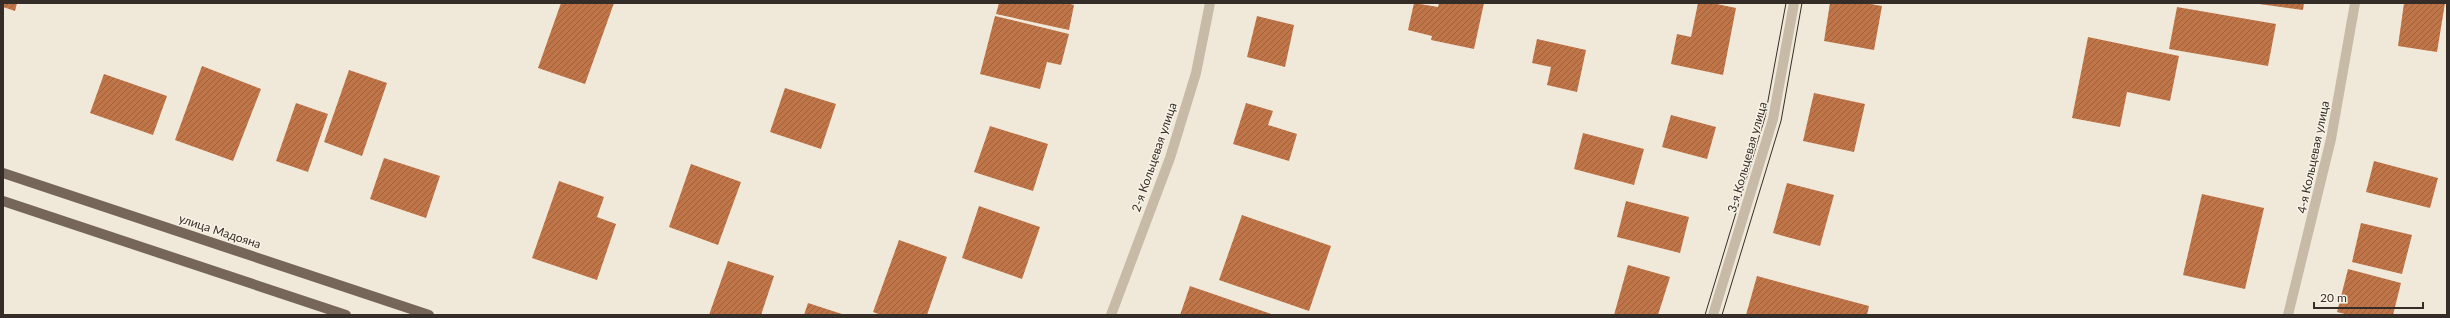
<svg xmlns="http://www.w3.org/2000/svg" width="2450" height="318" viewBox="0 0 2450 318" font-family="Lato,sans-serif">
<defs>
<pattern id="building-hatch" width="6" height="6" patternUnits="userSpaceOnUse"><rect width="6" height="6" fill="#c07548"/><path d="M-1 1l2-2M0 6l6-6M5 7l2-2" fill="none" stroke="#9d603c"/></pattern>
</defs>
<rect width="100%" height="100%" fill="#f0e9da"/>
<g fill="url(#building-hatch)">
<polygon points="3,3 17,3 15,11 3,7"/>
<polygon points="561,3 614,3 585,84 538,68"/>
<polygon points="999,3 1067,3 1074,5 1069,30 996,14"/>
<polygon points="1414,3 1438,7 1439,3 1484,3 1474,49 1431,40 1432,36 1408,30"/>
<polygon points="1698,3 1712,3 1736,8 1723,75 1671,64 1677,34 1691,37"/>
<polygon points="1830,3 1865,3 1882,6 1874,50 1824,41"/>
<polygon points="2252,3 2304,3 2303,10"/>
<polygon points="2404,3 2445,3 2437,52 2398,46"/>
<polygon points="2177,7 2276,24 2268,66 2169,49"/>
<polygon points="995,16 1069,34 1061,65 1047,62 1040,89 980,74"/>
<polygon points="1257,16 1294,25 1285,67 1247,57"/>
<polygon points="2088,37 2179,56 2170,101 2127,92 2120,127 2072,118"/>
<polygon points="1537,39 1586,50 1577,92 1547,85 1551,67 1532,63"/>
<polygon points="202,66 261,89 233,161 175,140"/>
<polygon points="349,70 387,83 362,156 324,142"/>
<polygon points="104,74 167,96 153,135 90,113"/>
<polygon points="785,88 836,104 821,149 770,132"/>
<polygon points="1814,93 1865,104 1854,152 1803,141"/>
<polygon points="296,103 328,114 308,172 276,161"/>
<polygon points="1246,103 1273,111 1268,125 1297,134 1289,161 1233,144"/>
<polygon points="1671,115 1716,127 1707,159 1662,147"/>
<polygon points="990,126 1048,144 1033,191 974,172"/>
<polygon points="1583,133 1644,149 1634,185 1574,169"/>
<polygon points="384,158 440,176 426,218 370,199"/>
<polygon points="2374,161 2438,178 2430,208 2366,192"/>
<polygon points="691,164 741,182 718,245 669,227"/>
<polygon points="559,181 604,197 597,217 616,224 597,280 532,258"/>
<polygon points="1787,183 1834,195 1820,246 1773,233"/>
<polygon points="2202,194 2264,208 2245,289 2183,275"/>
<polygon points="1626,201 1689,217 1680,253 1617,237"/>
<polygon points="979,206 1040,227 1022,279 962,258"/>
<polygon points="1242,215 1331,246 1309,311 1219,280"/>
<polygon points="2361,223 2412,235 2402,274 2352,262"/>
<polygon points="899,240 947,257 927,315 881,315 873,312"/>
<polygon points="728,261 774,276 761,315 709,315"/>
<polygon points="1628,265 1670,277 1658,315 1614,315"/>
<polygon points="2348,269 2401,283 2393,315 2349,315 2337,312"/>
<polygon points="1757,276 1869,306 1867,315 1746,315"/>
<polygon points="1190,286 1274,315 1180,315"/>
<polygon points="808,303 845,315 804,315"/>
</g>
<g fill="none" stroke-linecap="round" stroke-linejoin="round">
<g stroke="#c7baa6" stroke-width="10">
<polyline points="1111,315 1170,158 1196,73 1210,3"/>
<polyline points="1713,315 1773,119 1794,3"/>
<polyline points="2288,315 2331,139 2355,3"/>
</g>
<g stroke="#756659" stroke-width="10">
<polyline points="3,173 429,315"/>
<polyline points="3,201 346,315"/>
</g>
<g stroke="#342d27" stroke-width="1">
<polyline points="1705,315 1765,117 1786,3"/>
<polyline points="1722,315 1781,121 1802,3"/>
</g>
</g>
<g text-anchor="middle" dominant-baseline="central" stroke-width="3" stroke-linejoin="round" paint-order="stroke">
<g font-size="12" fill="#342d27" stroke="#f8f2e6">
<text transform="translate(1154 157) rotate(-71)">2-я Кольцевая улица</text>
<text transform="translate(1747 157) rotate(-74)">3-я Кольцевая улица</text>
<text transform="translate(2313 157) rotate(-78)">4-я Кольцевая улица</text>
<text transform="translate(220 231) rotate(18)">улица Мадояна</text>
</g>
</g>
<rect width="2450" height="318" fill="none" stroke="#342d27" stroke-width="8"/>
<path d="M2314 302v6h109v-6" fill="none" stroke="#342d27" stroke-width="2"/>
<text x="2320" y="302" font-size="12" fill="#342d27" stroke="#f8f2e6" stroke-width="3" paint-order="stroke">20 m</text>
</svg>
